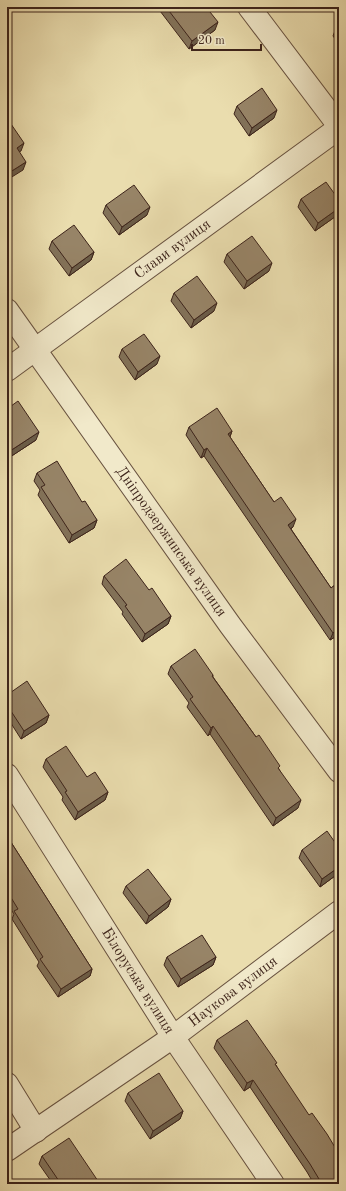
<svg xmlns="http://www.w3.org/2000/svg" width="346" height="1191" viewBox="0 0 346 1191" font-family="'Old Standard TT',serif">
<rect width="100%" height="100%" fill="#eaddae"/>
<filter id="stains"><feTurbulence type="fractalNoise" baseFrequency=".005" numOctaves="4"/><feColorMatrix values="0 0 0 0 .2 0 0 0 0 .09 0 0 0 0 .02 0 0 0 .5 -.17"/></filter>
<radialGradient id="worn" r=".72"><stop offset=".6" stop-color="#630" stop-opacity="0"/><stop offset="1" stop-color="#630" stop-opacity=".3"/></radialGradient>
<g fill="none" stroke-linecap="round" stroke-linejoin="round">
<defs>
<g id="minor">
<polyline points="249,7 339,126"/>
<path id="s1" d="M7 310 230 625 339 771"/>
<path id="s2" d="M7 370 339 128"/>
<path id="s3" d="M7 775 173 1037 273 1184"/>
<polyline points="7,1084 36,1131"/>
<path id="s4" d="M7 1150 173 1037 339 912"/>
</g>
</defs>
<use href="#minor" stroke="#685240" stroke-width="24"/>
<use href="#minor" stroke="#f1e9ca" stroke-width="22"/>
</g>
<g fill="#827259" stroke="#3d241b">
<polygon points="152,7 199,7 215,30 189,49 157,7 154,10"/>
<polygon points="339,26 339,44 333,36 336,28"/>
<polygon points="237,106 274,118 249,136 234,114"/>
<polygon points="301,199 339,200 339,214 315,231 298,207"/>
<polygon points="106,205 147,215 119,235 103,213"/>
<polygon points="52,241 94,252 91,260 69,276 49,249"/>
<polygon points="227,254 269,271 244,289 224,262"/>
<polygon points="174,293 214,311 191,328 171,301"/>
<polygon points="122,349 157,364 135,380 119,357"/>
<polygon points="7,409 36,440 7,459"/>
<polygon points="189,427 232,431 230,437 274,502 293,527 291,529 331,588 339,582 339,644 335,637 330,640 204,456 201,458 186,435"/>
<polygon points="37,473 82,502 97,520 94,528 69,543 38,495 40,490 34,481"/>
<polygon points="104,576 149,590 171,616 168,624 142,642 122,614 123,612 102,584"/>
<polygon points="171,666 213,675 213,677 279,769 298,808 273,826 210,734 208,736 187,707 189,703 168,674"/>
<polygon points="7,695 49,715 46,723 21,739 7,717"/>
<polygon points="46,759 87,777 108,792 105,800 75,820 62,800 63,797 43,767"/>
<polygon points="7,836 92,969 90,976 58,997 37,966 39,962 12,919 14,914 7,904"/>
<polygon points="339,848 339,873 320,887 299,858 302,850"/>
<polygon points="126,886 171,899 168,907 146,924 123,893"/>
<polygon points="167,957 216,957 213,965 178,987 164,965"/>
<polygon points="217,1040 276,1065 339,1184 314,1184 307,1172 250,1087 244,1091 214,1048"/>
<polygon points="128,1093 183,1111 180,1119 150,1139 125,1101"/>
<polygon points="42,1156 98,1181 97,1184 53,1184 39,1164"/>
</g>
<g fill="#6a5c48" stroke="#3d241b">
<polygon points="218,22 215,30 189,49 192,41"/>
<polygon points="277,110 274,118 249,136 252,128"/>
<polygon points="24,143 21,151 14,155 17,148"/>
<polygon points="26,162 23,170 7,180 7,174"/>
<polygon points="150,207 147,215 119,235 122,227"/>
<polygon points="339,208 339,214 315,231 318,223"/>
<polygon points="94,252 91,260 69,276 72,268"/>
<polygon points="272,263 269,271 244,289 247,281"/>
<polygon points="217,303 214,311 191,328 194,320"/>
<polygon points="160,356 157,364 135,380 138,372"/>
<polygon points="232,431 229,439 228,434"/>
<polygon points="39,432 36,440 7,459 10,451"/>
<polygon points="207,448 204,456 201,458 204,450"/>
<polygon points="296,519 293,527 285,532 288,525"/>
<polygon points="97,520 94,528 69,543 72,535"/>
<polygon points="171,616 168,624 142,642 145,634"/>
<polygon points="338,629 335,637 330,640 333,633"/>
<polygon points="49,715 46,723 21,739 24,731"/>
<polygon points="213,726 210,734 208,736 211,728"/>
<polygon points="108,792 105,800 75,820 78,812"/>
<polygon points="301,800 298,808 273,826 276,818"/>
<polygon points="339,867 339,873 320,887 322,879"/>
<polygon points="171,899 168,907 146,924 149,916"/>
<polygon points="216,957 213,965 178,987 181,979"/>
<polygon points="92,969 90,976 58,997 61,989"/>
<polygon points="253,1080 250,1087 244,1091 247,1083"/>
<polygon points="183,1111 180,1119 150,1139 153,1131"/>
</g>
<g fill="#978467" stroke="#3d241b">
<polygon points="166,7 199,7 200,8 202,7 206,7 218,22 192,41"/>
<polygon points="339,26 339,32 336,28"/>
<polygon points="262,88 277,110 252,128 237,106"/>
<polygon points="7,124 8,126 11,124 24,143 17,148 26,162 7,174"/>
<polygon points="326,182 339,200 339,208 318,223 301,199"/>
<polygon points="134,185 150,207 122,227 106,205"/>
<polygon points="74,225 94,252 72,268 52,241"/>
<polygon points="252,236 272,263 247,281 227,254"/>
<polygon points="197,276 217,303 194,320 174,293"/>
<polygon points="144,334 160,356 138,372 122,349"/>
<polygon points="18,401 39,432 10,451 7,446 7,409"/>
<polygon points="217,408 232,431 228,434 274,502 281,497 296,519 288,525 331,588 339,582 339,632 338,629 333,633 207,448 204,450 189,427"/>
<polygon points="57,461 82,502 85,501 97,520 72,535 41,487 45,485 37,473"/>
<polygon points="126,559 149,590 152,588 171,616 145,634 125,606 127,605 104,576"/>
<polygon points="195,649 213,675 212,676 256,737 259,735 280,766 278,768 301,800 276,818 213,726 211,728 190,699 193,697 171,666"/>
<polygon points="27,681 49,715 24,731 7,705 7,695"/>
<polygon points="66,746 87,777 95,772 108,792 78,812 65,792 67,791 46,759"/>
<polygon points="327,831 339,848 339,867 322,879 302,850"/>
<polygon points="7,836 92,969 61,989 40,959 43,957 14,911 18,909 7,891"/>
<polygon points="148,869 171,899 149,916 126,886"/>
<polygon points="202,935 216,957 181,979 167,957"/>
<polygon points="247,1020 277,1063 275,1064 309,1115 312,1113 327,1134 339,1154 339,1184 322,1184 310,1164 253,1080 247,1083 217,1040"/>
<polygon points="159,1073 183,1111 153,1131 128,1093"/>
<polygon points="69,1138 98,1181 94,1184 61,1184 42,1156"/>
</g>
<g text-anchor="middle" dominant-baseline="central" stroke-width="3" stroke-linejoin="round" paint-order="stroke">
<g font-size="15" fill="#3d241b" stroke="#f1e9ca">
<text stroke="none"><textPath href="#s2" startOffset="205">Слави вулиця</textPath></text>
<text stroke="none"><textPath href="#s1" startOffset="284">Дніпродзержинська вулиця</textPath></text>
<text stroke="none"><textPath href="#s3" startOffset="244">Білоруська вулиця</textPath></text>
<text stroke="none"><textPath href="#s4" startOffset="276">Наукова вулиця</textPath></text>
</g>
</g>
<rect width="346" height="1191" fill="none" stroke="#eaddae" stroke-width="24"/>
<rect x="8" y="8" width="330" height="1175" fill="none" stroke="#3d241b" stroke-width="2"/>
<rect x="12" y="12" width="322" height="1167" fill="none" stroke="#3d241b"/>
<path d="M192 44v6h69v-6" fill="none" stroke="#3d241b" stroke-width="2"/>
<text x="198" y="44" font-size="12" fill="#3d241b" stroke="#f1e9ca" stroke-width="3" paint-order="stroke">20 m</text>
<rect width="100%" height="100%" filter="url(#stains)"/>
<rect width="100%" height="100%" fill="url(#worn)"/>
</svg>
